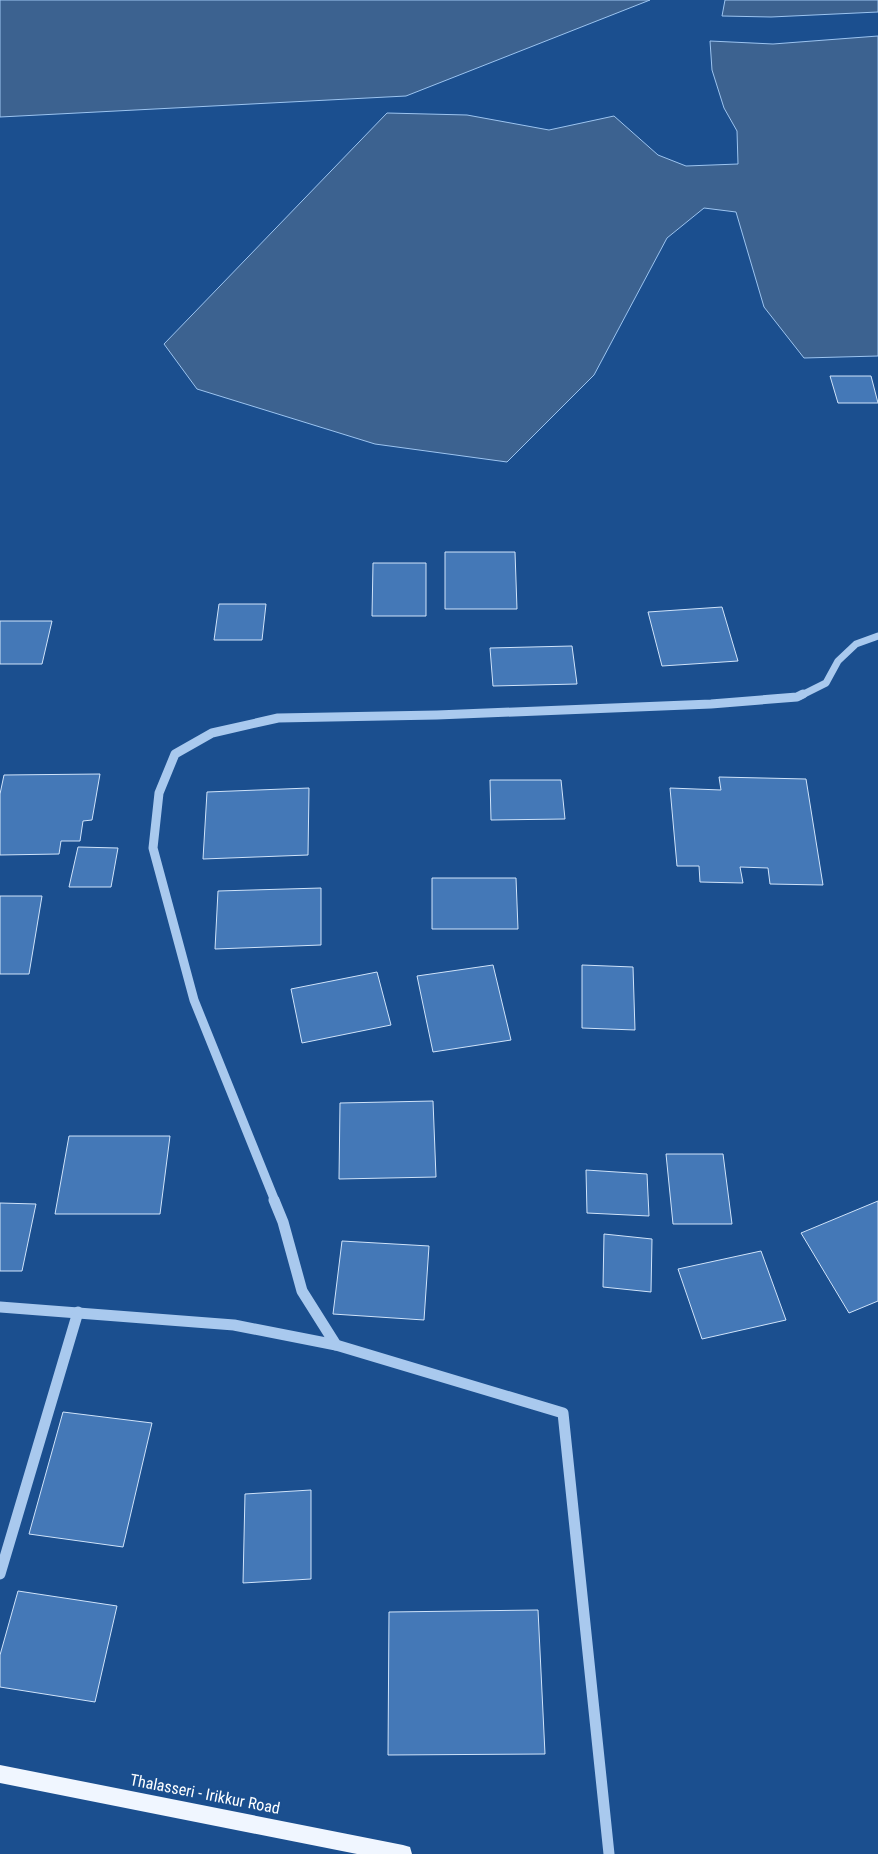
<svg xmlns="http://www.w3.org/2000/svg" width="878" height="1854" viewBox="0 0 878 1854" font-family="'Roboto Condensed',sans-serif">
<rect width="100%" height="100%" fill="#1b4f8f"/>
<g fill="#3c6290" stroke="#9cc4f0">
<polygon points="0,0 650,0 406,96 0,117"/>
<polygon points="725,0 878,0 878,12 771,17 722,16"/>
<polygon points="878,36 878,356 804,358 764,307 736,212 704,208 667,238 594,375 507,462 375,444 197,389 164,344 387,113 467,115 549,130 614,116 658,155 686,166 738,164 737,131 724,108 712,70 710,41 773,44"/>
</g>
<g fill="#4478b7" stroke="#cfe3fa">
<polygon points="830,376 871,376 878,403 838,403"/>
<polygon points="445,552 515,552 517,609 445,609"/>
<polygon points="373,563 426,563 426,616 372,616"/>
<polygon points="219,604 266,604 262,640 214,640"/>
<polygon points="722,607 738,661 662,666 648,612"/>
<polygon points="0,621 52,621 42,664 0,664"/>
<polygon points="572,646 577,684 493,686 490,648"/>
<polygon points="100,774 92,820 83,821 80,841 61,841 59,854 0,855 0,794 4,775"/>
<polygon points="719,777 806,779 823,885 770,884 768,868 740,867 743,883 700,882 699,866 677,866 670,788 721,790"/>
<polygon points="490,780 561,780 565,819 491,820"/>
<polygon points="309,788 308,855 203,859 207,792"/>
<polygon points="78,847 118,848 111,887 69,887"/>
<polygon points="432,878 516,878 518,929 432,929"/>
<polygon points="321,888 321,945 215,949 218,891"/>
<polygon points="0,896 42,896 29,974 0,974"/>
<polygon points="493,965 511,1040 433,1052 417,976"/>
<polygon points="582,965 633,967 635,1030 582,1028"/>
<polygon points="377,972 391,1025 302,1043 291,989"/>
<polygon points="433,1101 436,1177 339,1179 340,1103"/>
<polygon points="69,1136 170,1136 160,1214 55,1214"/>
<polygon points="666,1154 723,1154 732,1224 673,1224"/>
<polygon points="586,1170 647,1174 649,1216 587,1213"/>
<polygon points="878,1201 878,1301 849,1313 801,1233"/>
<polygon points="0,1203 36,1204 22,1271 0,1271"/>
<polygon points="604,1234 652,1239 651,1292 603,1287"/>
<polygon points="342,1241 429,1246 424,1320 333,1314"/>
<polygon points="761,1251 786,1320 702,1339 678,1269"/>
<polygon points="63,1412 152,1423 123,1547 29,1534"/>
<polygon points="311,1490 311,1579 243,1583 245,1494"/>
<polygon points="18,1591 117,1606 95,1702 0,1687 0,1655"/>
<polygon points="538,1610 545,1754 388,1755 389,1612"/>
</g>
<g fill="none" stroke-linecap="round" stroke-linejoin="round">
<polyline stroke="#a9c9ee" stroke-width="7" points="800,696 826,683 838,661 856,644 878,636"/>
<polyline stroke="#a9c9ee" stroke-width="9" points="275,1201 194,1000 153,848 159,793 175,754 212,733 278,718 437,715 711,704 797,697 803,694"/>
<g stroke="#a9c9ee" stroke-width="11">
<polyline points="274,1200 283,1222 302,1291 336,1345 563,1413 609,1854"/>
<polyline points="0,1307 234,1325 336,1345"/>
<polyline points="0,1574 78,1312"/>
</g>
<polygon fill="#f0f6ff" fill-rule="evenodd" points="0,1765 403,1845 410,1847 412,1854 357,1854 0,1783"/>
</g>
<g text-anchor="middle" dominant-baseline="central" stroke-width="4" stroke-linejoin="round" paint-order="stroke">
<g font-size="16" fill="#fff" stroke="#1b4f8f">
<text transform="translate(205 1794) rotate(11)">Thalasseri - Irikkur Road</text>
</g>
</g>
</svg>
